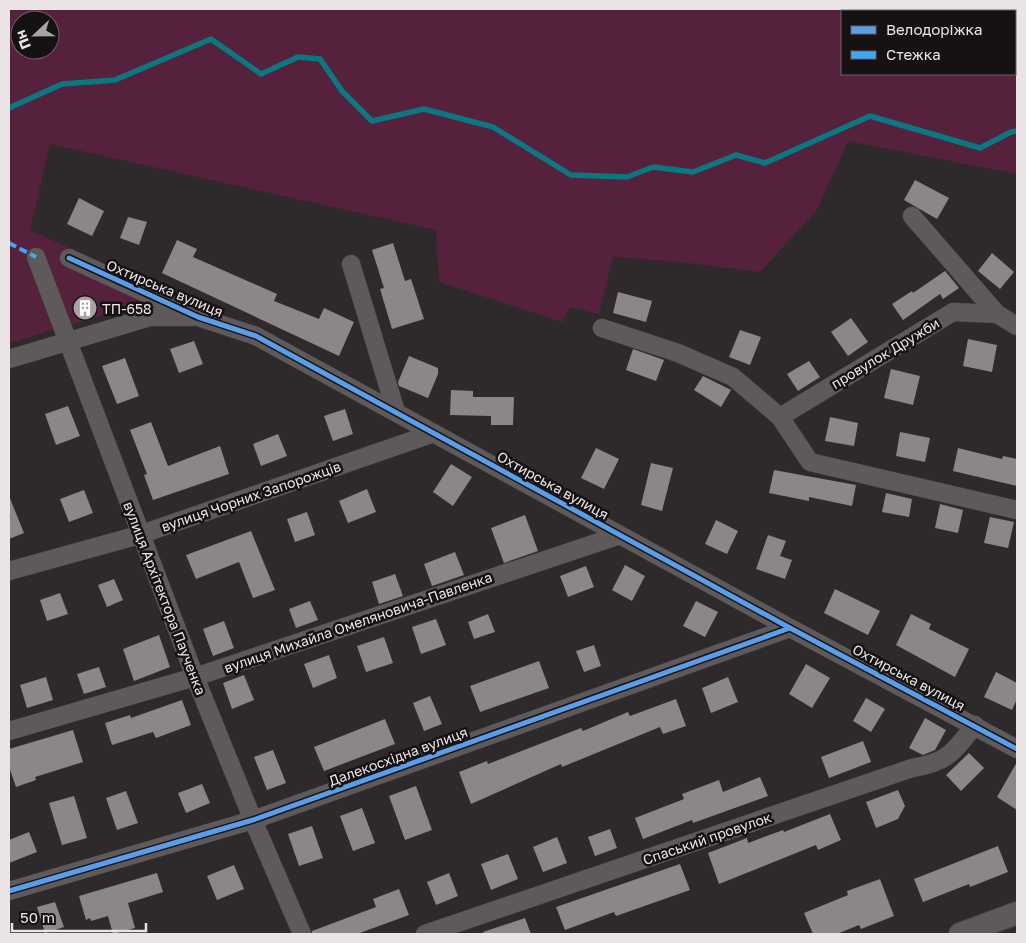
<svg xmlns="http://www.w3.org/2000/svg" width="1026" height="943" viewBox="0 0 1026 943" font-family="'Golos Text',sans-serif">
<rect width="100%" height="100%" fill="#2e292b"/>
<path fill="#56213c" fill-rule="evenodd" d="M9 9H1017V174L848 141 817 210 760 272 679 262 613 257 599 314 570 307 562 322 439 282 436 230 50 144 30 230 171 295 9 343ZM842 11H1015V74H842ZM20 20H50V50H20Z"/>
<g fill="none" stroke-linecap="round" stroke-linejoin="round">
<polyline stroke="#0b7781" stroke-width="5.5" points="9,108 62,84 115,80 211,39 261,74 298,57 320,59 342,91 372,121 424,109 493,127 571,175 627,177 653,167 693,172 736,155 765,163 870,116 980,148 1011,132 1017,131"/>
</g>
<g fill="#8c8688">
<polygon points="915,180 949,198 937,219 904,200"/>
<polygon points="79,198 104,211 92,236 67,224"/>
<polygon points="128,217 147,222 139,245 120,238"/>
<polygon points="177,240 197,249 193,257 277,294 274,301 319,319 324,308 354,322 339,356 162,273"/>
<polygon points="393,243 405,281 411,279 424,319 392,329 380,289 384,288 372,250"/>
<polygon points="992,253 1014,272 1000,289 978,271"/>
<polygon points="945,271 959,288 943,299 940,294 903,320 892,304 912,291 913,293"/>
<polygon points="618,292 652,301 646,322 613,313"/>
<polygon points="851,318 868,342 848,356 831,332"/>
<polygon points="740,330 761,337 750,365 729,357"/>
<polygon points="968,339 997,345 992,372 963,366"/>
<polygon points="194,341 203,364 179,373 170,349"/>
<polygon points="633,349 664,360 656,381 626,370"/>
<polygon points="409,356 438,368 438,374 428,398 399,386 398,382"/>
<polygon points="125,358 139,396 117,404 102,366"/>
<polygon points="809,361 820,377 798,391 787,374"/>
<polygon points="891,369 920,376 913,405 884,398"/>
<polygon points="703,376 731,390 721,407 694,390"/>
<polygon points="451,390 473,391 473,397 514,397 513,425 491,425 491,416 450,415"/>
<polygon points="68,406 80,436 56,445 45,414"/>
<polygon points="345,409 353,434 333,441 324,416"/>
<polygon points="830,417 858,423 854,446 825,441"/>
<polygon points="151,422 168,466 220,446 229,474 153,500 144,475 147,474 130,430"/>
<polygon points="900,432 930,438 925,462 896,456"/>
<polygon points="278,434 287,456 261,466 253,444"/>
<polygon points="596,448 619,459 604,489 581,478"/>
<polygon points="958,448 1002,459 1003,456 1017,459 1017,486 953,471"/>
<polygon points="651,463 673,468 662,511 641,505"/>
<polygon points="451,464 472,477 453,506 433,492"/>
<polygon points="774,470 856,485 852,506 809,497 809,501 769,493"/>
<polygon points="367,489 376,512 348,523 339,501"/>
<polygon points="84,490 93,513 69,522 60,499"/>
<polygon points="886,493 912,499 909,517 882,512"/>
<polygon points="9,496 24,533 9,539"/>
<polygon points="940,504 963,510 958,533 935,528"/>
<polygon points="307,512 315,535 295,542 287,519"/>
<polygon points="525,515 538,551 504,563 491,528"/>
<polygon points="990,517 1014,522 1008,548 984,543"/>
<polygon points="716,520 738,531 727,554 705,544"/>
<polygon points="251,531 275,590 253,598 239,562 196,579 186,555"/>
<polygon points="768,535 786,541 780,556 792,560 785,579 756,569"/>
<polygon points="455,552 464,575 432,586 424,564"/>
<polygon points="625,565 645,576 632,601 612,590"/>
<polygon points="586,566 594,587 568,597 560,576"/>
<polygon points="395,574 403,596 379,604 372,582"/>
<polygon points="114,579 123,600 107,607 98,585"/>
<polygon points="835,589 880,611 868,635 824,613"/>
<polygon points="60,593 68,614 47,621 40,600"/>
<polygon points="310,601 318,620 296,628 289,609"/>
<polygon points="696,601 718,612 705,637 683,626"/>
<polygon points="488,614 495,632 474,639 468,622"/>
<polygon points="911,614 931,624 929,629 969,649 955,677 896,645"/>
<polygon points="436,619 446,645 421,654 412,627"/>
<polygon points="224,621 234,648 213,656 203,629"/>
<polygon points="159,635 170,667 134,681 123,649"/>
<polygon points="384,637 393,663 366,672 357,646"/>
<polygon points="594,645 601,666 584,672 576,651"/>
<polygon points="329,655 337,678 313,688 304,664"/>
<polygon points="539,661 549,688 480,712 470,686"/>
<polygon points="806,664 830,678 812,708 789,694"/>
<polygon points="99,667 106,687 84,694 77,674"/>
<polygon points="996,672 1017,683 1017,699 1012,710 984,697"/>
<polygon points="244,675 254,700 232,709 223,683"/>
<polygon points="46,677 53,700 27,708 20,685"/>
<polygon points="728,677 738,702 711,713 702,688"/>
<polygon points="430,696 442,724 424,731 413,703"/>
<polygon points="866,698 885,709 871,732 853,721"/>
<polygon points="676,699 686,726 663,734 660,727 562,767 561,764 471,804 459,772 487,761 488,764 581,728 583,731 628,712 630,716"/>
<polygon points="182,700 191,725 156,738 153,732 112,745 105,723 130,715 131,718"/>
<polygon points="925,718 946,730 935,750 923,755 909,748"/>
<polygon points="385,719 395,744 324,771 314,747"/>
<polygon points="73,730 83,762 35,777 36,780 16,787 9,767 9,749"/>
<polygon points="863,741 871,762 829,778 821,757"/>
<polygon points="273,750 286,783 267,790 254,757"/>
<polygon points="969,753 984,768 961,791 946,775"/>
<polygon points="1017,762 1017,810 997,797"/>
<polygon points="760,777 768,796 693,823 692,820 643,839 635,818 684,799 682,794 719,780 723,792"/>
<polygon points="202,784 210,803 186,813 178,793"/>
<polygon points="416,786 432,830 405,840 389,796"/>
<polygon points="898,790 905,806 898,819 876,828 866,802"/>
<polygon points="126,791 138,823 117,830 106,798"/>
<polygon points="74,796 87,838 62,845 49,803"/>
<polygon points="362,808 375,843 353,851 340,816"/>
<polygon points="830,814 841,840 818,850 816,845 719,884 708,853 747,838 748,843 783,830 784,832"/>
<polygon points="312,826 323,858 299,866 288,834"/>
<polygon points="610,829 617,848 595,856 588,837"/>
<polygon points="29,832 37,852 9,863 9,840"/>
<polygon points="557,837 567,863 543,872 533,847"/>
<polygon points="998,846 1008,872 970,887 969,884 923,902 914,879"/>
<polygon points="508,854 518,879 491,890 481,864"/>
<polygon points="680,864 690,890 616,916 614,912 565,930 556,907"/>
<polygon points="234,865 244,889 217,900 207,876"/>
<polygon points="157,873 163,892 128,903 135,928 113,934 108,916 91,921 90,918 86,920 79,896"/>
<polygon points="449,873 458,896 436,905 427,882"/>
<polygon points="880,879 894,916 861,929 859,925 837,934 813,934 804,913 848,895 847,891"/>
<polygon points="399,889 409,915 357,934 312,934 312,931 376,907 373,899"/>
<polygon points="55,902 64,927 45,933 37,907"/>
<polygon points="525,918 531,934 484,934 483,932"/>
</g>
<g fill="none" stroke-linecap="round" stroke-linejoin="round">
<defs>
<g id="minor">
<polyline points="912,216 997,314 1017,326"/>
<polyline points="36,257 195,677 253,820 302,934"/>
<polyline points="69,258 198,317 256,336 790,628 1017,749"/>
<polyline points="351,264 396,412"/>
<polyline points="602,328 678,353 733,377 780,417 810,462 1017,510"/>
<polyline points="9,359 150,317 192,317"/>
<polyline points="780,417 953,312 997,314"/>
<polyline points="9,571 139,535 434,433"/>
<polyline points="9,731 195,677 620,535"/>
<polyline points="9,891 253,820 790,628"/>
<path d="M425 934 912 768C949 762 953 752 975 725"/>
</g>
<polyline id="tertiary" points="960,934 1017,913"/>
</defs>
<use href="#minor" stroke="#494446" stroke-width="19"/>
<use href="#tertiary" stroke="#494446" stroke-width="24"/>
<use href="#minor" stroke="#5e5a5c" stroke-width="18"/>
<use href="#tertiary" stroke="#5e5a5c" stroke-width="22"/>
<polyline stroke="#3fa9f5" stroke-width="4" stroke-dasharray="8 4" stroke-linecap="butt" points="9,243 36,257"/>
<defs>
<g id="cycleway">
<polyline points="69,258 198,317 256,336 790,628 1017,749"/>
<polyline points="9,891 253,820 790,628"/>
</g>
</defs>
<use href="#cycleway" stroke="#161113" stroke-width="8"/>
<use href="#cycleway" stroke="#5a9eea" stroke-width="5"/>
</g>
<defs>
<symbol id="building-disc" viewBox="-11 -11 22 22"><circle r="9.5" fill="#a9a3a5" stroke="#161113"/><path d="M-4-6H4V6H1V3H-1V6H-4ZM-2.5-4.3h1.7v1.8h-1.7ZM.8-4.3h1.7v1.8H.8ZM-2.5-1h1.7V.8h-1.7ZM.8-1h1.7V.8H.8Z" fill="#fff"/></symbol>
</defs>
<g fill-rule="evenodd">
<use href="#building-disc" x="71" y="294" width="28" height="28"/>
</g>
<g text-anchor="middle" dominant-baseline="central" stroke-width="5" stroke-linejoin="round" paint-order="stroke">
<g font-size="14" fill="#ebe4e7" stroke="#161113">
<text transform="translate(165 288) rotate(23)">Охтирська вулиця</text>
<text transform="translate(885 353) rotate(-31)">провулок Дружби</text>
<text transform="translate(553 485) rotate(29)">Охтирська вулиця</text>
<text transform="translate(251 496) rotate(-19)">вулиця Чорних Запорожців</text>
<text transform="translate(165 598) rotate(69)">вулиця Архітектора Паученка</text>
<text transform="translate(358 622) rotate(-19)">вулиця Михайла Омеляновича-Павленка</text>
<text transform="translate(909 677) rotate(28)">Охтирська вулиця</text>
<text transform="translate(398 756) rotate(-20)">Далекосхідна вулиця</text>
<text transform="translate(707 838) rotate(-19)">Спаський провулок</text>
</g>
<g font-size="14" fill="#ebe4e7" stroke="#161113" text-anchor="start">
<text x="102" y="308">ТП-658</text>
</g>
</g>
<rect width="1026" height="943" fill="none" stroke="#ebe4e7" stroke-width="20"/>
<rect x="841" y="10" width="175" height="65" fill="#161113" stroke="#6b6568"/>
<rect x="851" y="26" width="25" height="8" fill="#5a9eea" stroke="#6b6568"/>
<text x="886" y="35" font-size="15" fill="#ebe4e7">Велодоріжка</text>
<rect x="851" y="51" width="25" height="8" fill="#3fa9f5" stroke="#6b6568"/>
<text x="886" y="60" font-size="15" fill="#ebe4e7">Стежка</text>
<g transform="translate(35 35) rotate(248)"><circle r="24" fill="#161113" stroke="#6b6568"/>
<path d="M0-4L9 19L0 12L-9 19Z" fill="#a9a3a5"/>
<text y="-8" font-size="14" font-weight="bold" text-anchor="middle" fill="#ebe4e7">Пн</text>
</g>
<path d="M12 923v8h134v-8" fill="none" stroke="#ebe4e7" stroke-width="2.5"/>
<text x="20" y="923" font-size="15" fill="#ebe4e7" stroke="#161113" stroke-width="4" paint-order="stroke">50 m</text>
</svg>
